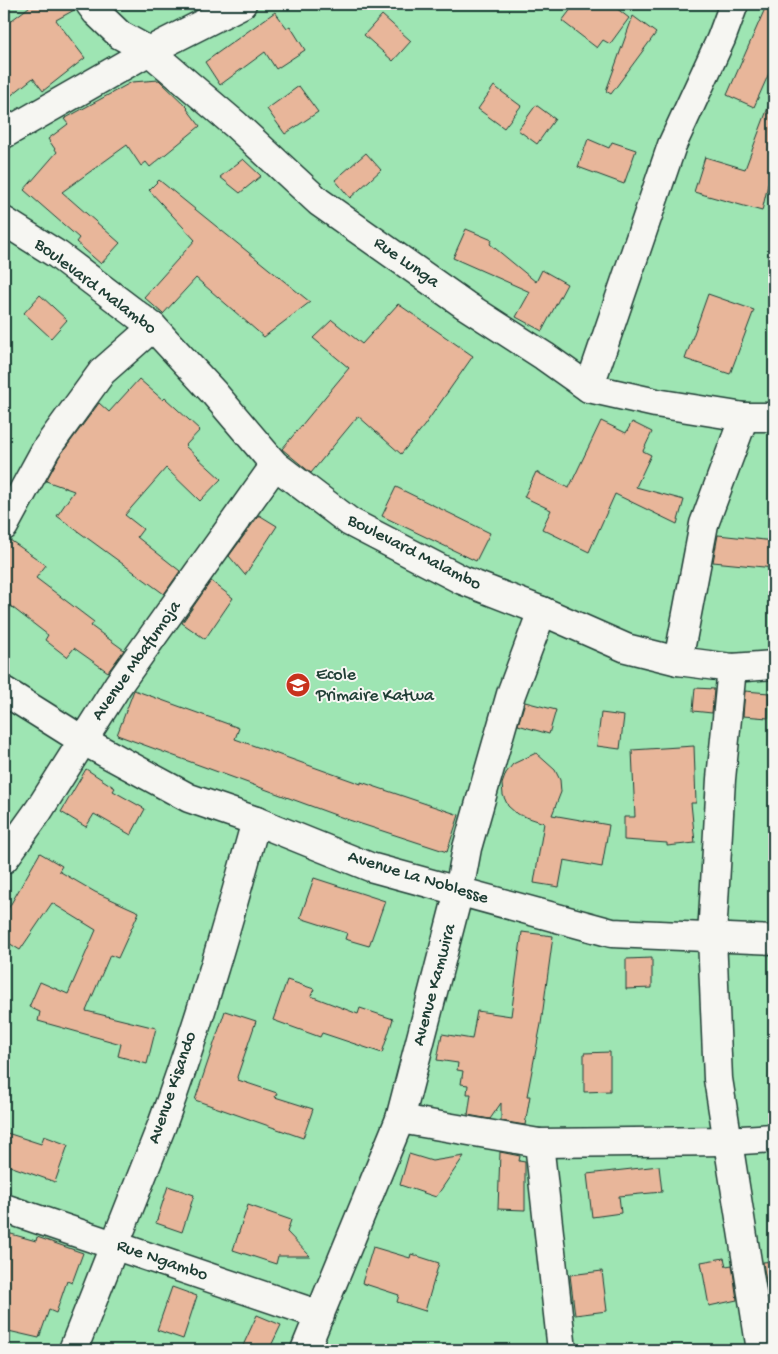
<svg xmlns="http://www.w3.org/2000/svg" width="778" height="1354" viewBox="0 0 778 1354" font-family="'Gochi Hand',sans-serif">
<rect width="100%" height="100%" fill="#f2e3d8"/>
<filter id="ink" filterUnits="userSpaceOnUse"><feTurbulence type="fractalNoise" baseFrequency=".02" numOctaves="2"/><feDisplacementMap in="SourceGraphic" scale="10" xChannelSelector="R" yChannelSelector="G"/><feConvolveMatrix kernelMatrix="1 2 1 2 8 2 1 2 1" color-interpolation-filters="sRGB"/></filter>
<g filter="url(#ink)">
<rect fill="#9ee5b3" stroke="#5e9174" x="4" y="4" width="770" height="1346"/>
<g fill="#e8b69a" stroke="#1f3d34">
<polygon points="33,4 75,4 76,9 56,20 85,58 43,91 33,78 4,101 4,26"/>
<polygon points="575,4 611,4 629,18 610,44 603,40 597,48 562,21"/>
<polygon points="767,4 774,4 774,62 754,107 727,95"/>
<polygon points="275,12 287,28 290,26 305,50 276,69 265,52 220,85 205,62"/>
<polygon points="382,15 411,41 393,61 364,35"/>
<polygon points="633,16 656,33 611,94 606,91"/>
<polygon points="159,80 188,108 187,109 200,126 150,167 146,162 141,166 127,145 62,192 120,243 101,264 76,242 79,238 24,190 57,152 48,139 68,124 64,119 132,82"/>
<polygon points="299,86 318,112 285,134 267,109"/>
<polygon points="494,86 521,106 504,128 478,109"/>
<polygon points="772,97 774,97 774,182 769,180 762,211 694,192 705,157 745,169"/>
<polygon points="536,105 555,119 537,144 518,130"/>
<polygon points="588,139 609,148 612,142 636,150 624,184 578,167"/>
<polygon points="366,153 381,170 350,198 335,180"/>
<polygon points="243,159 261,176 240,193 220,177"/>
<polygon points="159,180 269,269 310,302 264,337 196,278 163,314 144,297 195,240 149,190"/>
<polygon points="466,229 492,240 490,244 536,282 542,270 567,284 542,331 516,317 530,292 453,258"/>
<polygon points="708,294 754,310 730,374 685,359"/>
<polygon points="40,295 67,320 51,338 24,313"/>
<polygon points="398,304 473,356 424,426 401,454 358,416 311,473 282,449 349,368 313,338 332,320 362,344"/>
<polygon points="139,379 163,400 165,398 200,430 185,446 221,479 200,501 166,468 125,515 143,529 137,537 180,571 164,594 57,516 74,491 46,481 59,457 99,403 109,412"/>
<polygon points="601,421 626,433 632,422 652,432 643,451 651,455 636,487 684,500 677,524 615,494 589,552 542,529 551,510 524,497 536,472 569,488"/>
<polygon points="396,487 490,533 476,561 382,516"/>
<polygon points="259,515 277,526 245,575 229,556"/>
<polygon points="718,535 774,541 774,568 713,562"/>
<polygon points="10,540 46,565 36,578 94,622 91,626 124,650 108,672 74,648 67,657 45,640 48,635 4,601 4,542"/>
<polygon points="211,581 233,598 205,639 182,623"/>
<polygon points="695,688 714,689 712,713 693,711"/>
<polygon points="134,690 239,728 235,739 361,784 361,782 459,815 447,852 349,820 117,735"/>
<polygon points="745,691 769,693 768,718 743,716"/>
<polygon points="525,702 556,710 549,734 518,725"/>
<polygon points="601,713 624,716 620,749 597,746"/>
<polygon points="694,746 696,803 691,803 695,843 667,846 667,843 624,840 624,817 635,817 632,750"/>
<polygon points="536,753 555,770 560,780 561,792 552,815 609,825 602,867 564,860 559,887 534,883 544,823 517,814 508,806 503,795 502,784 506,773 513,764"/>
<polygon points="86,769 115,788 113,791 145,809 131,835 94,814 86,827 61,812"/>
<polygon points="40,853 62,866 59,871 95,892 139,912 118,958 110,955 86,1011 156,1028 147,1064 118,1056 121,1044 38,1021 40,1012 29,1007 40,982 68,994 96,930 52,903 20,950 4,940 4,916"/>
<polygon points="314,878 385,901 369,946 345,939 347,933 300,918"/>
<polygon points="522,932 553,936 541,1024 527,1096 530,1096 525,1125 501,1121 501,1103 490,1119 468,1115 471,1094 467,1094 468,1085 461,1084 463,1071 457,1070 458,1063 437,1060 442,1034 472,1039 477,1011 511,1016"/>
<polygon points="652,958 652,988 626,989 626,959"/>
<polygon points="287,980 314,989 311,996 358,1014 360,1008 393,1019 382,1053 322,1033 320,1037 273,1020"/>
<polygon points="225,1011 256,1021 237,1077 238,1080 277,1093 275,1097 313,1109 303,1138 195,1100"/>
<polygon points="610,1052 610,1091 584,1092 584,1053"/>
<polygon points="4,1132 41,1144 44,1136 68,1145 55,1182 4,1164"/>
<polygon points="500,1152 520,1156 519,1161 525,1162 525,1210 498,1209"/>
<polygon points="409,1154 432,1161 464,1156 436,1197 400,1185"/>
<polygon points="659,1166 662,1192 619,1196 621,1213 592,1217 587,1174"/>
<polygon points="168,1186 194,1195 182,1232 156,1223"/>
<polygon points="248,1205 291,1220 287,1232 310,1256 278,1256 276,1264 233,1250"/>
<polygon points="4,1232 36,1241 37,1237 83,1253 72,1283 67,1281 56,1313 49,1310 39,1338 4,1330"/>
<polygon points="373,1247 410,1258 411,1254 439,1263 425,1311 397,1302 399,1295 362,1283"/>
<polygon points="724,1258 726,1266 732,1265 737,1300 709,1306 701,1262"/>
<polygon points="774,1261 774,1293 768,1294 763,1262"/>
<polygon points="602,1271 607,1311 575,1315 570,1275"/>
<polygon points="172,1287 197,1296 183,1339 157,1330"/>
<polygon points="257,1315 281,1325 269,1350 241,1350"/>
</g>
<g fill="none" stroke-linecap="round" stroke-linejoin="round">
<defs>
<g id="street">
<polyline points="90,4 96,12 120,35 149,51 236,125 319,202 465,305 544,356 589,388 656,403 744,417 774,417"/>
<polyline points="4,134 149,51 242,4"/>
<polyline points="4,221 58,255 153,327 214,393 275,465 350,522 462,580 542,611 626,648 678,661 732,668 774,665"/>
<polyline points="589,388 672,145 721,39 734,4"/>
<polyline points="4,526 46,449 102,372 153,327"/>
<polyline points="678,661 704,524 744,417"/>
<polyline points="732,668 721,779 712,937 718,1079 761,1350"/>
<polyline points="4,691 82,740 189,798 256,821 370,867 612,933 774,940"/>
<polyline points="4,859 39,810 118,685 275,465"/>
<polyline points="400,1119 539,1143 726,1141 774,1138"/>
<polyline points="539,1143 562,1350"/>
<polyline points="4,1208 320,1315"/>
<path d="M73 1350C102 1275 133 1200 162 1125 199 1025 228 923 256 821"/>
<polyline points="305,1350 400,1119 459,891 467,848 511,694 542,611"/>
</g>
</defs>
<use href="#street" stroke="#1f3d34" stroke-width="31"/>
<use href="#street" stroke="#f6f6f2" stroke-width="28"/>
</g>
</g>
<defs>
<symbol id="school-disc" viewBox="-11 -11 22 22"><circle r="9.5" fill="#c8321e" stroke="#f6f6f2"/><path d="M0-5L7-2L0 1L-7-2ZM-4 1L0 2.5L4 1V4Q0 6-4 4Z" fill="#fff"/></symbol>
</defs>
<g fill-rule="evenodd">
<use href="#school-disc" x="284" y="671" width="28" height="28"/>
</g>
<g text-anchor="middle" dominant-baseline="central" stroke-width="4" stroke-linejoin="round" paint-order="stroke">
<g font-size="18" fill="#1f3d34" stroke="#f6f6f2">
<text transform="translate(406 263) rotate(35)">Rue Lunga</text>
<text transform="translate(95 287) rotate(37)">Boulevard Malambo</text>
<text transform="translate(414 553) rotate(27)">Boulevard Malambo</text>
<text transform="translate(137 661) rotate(-55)">Avenue Mbafumoja</text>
<text transform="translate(418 878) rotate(17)">Avenue La Noblesse</text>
<text transform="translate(435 985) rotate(-75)">Avenue Kamwira</text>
<text transform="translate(173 1088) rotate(-71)">Avenue Kisando</text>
<text transform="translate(162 1261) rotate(19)">Rue Ngambo</text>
</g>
<g font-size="18" fill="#1f3d34" stroke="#f6f6f2" text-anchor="start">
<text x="316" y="675">Ecole<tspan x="316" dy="21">Primaire Katwa</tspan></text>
</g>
</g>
<rect width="778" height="1354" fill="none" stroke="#f6f6f2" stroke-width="20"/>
<rect x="10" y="10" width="758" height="1334" fill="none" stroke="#1f3d34" stroke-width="2" filter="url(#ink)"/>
</svg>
